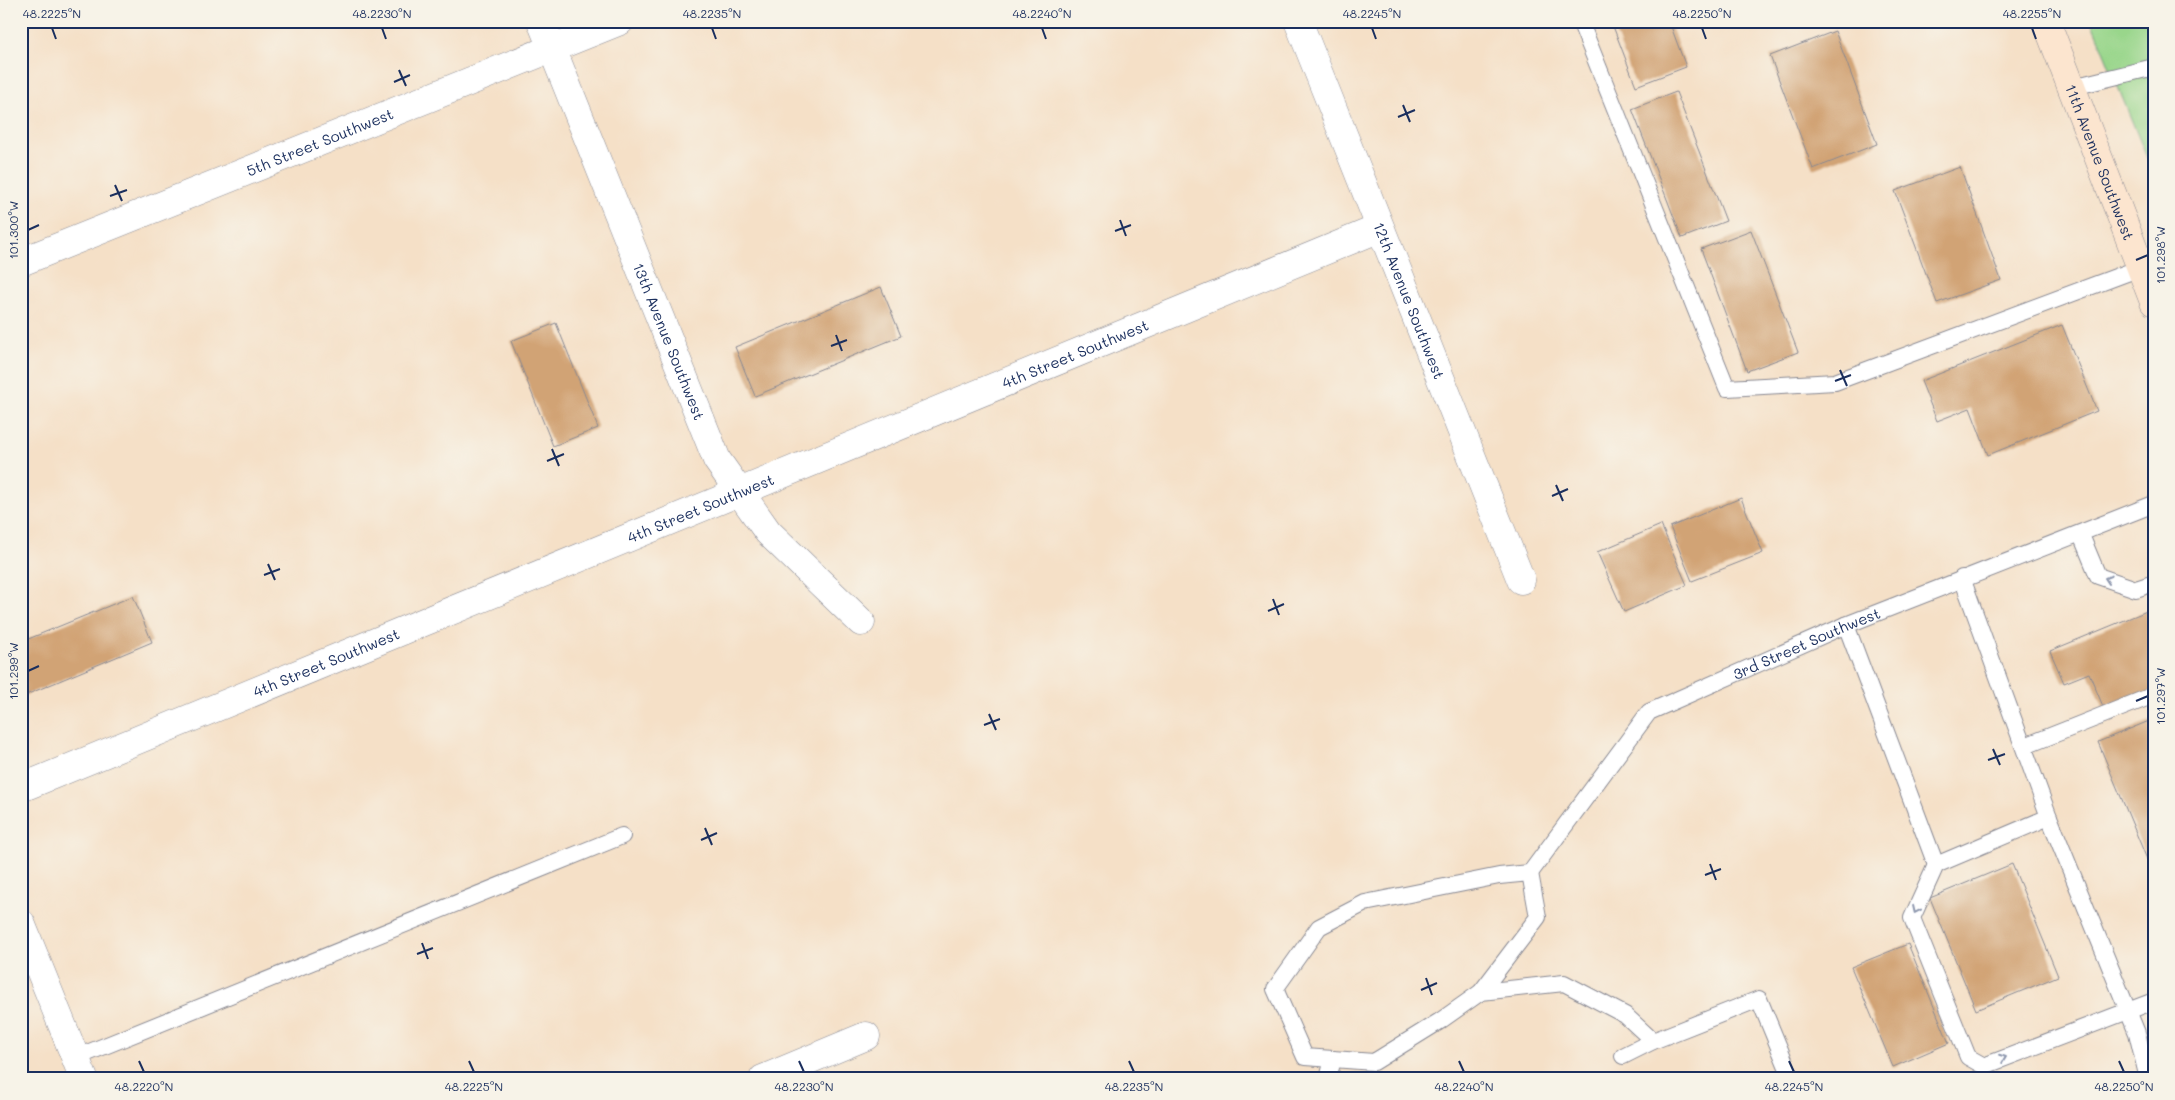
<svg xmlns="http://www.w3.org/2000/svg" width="2175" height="1100" viewBox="0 0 2175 1100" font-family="Mali,sans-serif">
<rect width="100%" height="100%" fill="#f7f3e8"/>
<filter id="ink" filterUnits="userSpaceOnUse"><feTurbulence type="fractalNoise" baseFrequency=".02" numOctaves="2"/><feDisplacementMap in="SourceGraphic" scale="10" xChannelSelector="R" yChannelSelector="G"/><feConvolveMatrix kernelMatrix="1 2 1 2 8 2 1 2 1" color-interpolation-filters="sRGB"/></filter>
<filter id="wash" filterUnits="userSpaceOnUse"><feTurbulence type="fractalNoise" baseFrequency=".0096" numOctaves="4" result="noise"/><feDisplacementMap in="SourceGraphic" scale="20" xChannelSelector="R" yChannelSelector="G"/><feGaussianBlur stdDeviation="1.12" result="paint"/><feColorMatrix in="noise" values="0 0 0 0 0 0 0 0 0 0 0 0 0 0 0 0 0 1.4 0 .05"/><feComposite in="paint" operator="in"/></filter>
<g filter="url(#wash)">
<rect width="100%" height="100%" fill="#f5e0c7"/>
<polygon fill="#99d68b" stroke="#5a8274" points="2091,21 2154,21 2154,175"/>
<g id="blocks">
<g fill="#d1a374">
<polygon points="1611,21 1669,21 1686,67 1636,86"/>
<polygon points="1835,31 1877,144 1813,169 1770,56"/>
<polygon points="1676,92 1726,221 1682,238 1632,109"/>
<polygon points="1960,167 2001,280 1937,303 1895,191"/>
<polygon points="1751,230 1798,352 1747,371 1701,249"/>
<polygon points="881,287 901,336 755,396 735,347"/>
<polygon points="556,323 598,428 553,446 511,341"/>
<polygon points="2062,325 2097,411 1988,455 1970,408 1937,421 1921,381"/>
<polygon points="1741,498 1763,553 1692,581 1670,527"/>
<polygon points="1661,525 1687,585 1624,612 1597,552"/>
<polygon points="133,596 152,642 21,697 21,642"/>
<polygon points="2154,608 2154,691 2105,711 2089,673 2064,683 2050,651"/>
<polygon points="2154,719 2154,876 2098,742"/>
<polygon points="2012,864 2058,976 1976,1010 1930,898"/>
<polygon points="1908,944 1949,1043 1893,1067 1851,967"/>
</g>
</g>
</g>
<g filter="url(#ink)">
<use href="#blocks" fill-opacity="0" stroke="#888892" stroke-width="1"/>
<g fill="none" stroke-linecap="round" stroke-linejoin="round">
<defs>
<g id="lane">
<polyline points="1580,21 1727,388 1835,382 2140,268"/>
<polyline points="2073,87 2154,67"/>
<polyline points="2081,535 2098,576 2136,589 2154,583"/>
<polyline points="1962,578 2049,817 2137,1033 2148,1079"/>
<polyline points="1846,625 1936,865"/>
<polyline points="2025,746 2154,695"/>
<polyline points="2049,817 1936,865 1912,918 1968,1057 1984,1066 2154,1001"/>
<path id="s1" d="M1530 873 1649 712 1846 625 2154 504"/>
<polygon points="1530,873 1538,917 1481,992 1440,1021 1374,1062 1305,1057 1275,989 1319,927 1365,903 1499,876"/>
<polyline points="1481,992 1564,983 1625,1015 1653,1041"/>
<polyline points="1623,1056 1653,1041 1759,999 1792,1079"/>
<polyline points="75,1058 622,836"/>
<polyline points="1328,1079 1333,1059"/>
</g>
<g id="street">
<path id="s2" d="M541 21 717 460 768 532 861 622"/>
<path id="s3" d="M1298 21 1521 580"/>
<path id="s4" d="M21 262 620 21"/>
<path id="s5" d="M21 788 1380 228"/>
<polyline points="21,923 84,1079"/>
<polyline points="763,1079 866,1036"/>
</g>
<g id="secondary">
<path id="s6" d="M2046 21 2154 302"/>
</g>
</defs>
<use href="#lane" stroke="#888892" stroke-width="18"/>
<use href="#street" stroke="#888892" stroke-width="29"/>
<use href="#secondary" stroke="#888892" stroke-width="29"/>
<use href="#lane" stroke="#fff" stroke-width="16"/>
<use href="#street" stroke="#fff" stroke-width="28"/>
<use href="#secondary" stroke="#fce5cf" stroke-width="28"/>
</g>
<defs><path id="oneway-chevron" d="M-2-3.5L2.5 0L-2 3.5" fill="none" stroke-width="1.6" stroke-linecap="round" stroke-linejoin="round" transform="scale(1.25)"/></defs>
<g stroke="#8d97ae">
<use href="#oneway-chevron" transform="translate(2108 579) rotate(-162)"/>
<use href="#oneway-chevron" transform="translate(1916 910) rotate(115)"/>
<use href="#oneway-chevron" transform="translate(2003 1058) rotate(-21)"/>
</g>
</g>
<path fill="none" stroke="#1b2f5e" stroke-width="2" d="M52 28 56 39M382 28 386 39M712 28 716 39M1042 28 1046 39M1372 28 1376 39M1702 28 1706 39M2032 28 2036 39M399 70 406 86M394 82 410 75M1403 105 1410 122M1398 117 1415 110M115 185 122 201M110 196 127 190M1120 220 1126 236M28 230 39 225M1115 231 1131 225M2136 260 2148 255M836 335 842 351M831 346 847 340M1840 370 1847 386M1835 381 1851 375M552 449 559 466M547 461 564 454M1556 485 1563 501M1552 496 1568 489M268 564 275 580M264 575 280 569M1273 599 1279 615M1268 611 1284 604M28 671 39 666M2136 701 2148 696M989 714 996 730M984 725 1000 719M1993 749 2000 765M1988 760 2005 754M705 828 712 845M701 840 717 833M1710 864 1716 880M1705 875 1721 869M422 943 428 959M417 954 433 948M1426 978 1432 995M1421 990 1437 983M139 1061 144 1072M469 1061 474 1072M799 1061 804 1072M1129 1061 1134 1072M1459 1061 1464 1072M1789 1061 1794 1072M2119 1061 2124 1072"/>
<g text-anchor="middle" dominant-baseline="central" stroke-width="4" stroke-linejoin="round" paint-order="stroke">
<g font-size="15" fill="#1b2f5e" stroke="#f7f3e8">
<text stroke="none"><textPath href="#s4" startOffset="322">5th Street Southwest</textPath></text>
<text stroke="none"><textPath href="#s6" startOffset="151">11th Avenue Southwest</textPath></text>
<text stroke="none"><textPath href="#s3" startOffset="301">12th Avenue Southwest</textPath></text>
<text stroke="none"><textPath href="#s2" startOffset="345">13th Avenue Southwest</textPath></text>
<text stroke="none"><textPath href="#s5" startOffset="1140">4th Street Southwest</textPath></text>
<text stroke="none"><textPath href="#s5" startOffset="735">4th Street Southwest</textPath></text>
<text stroke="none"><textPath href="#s1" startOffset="372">3rd Street Southwest</textPath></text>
<text stroke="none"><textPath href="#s5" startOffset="330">4th Street Southwest</textPath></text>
</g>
</g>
<rect width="2175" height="1100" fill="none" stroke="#f7f3e8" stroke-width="55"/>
<rect x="28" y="28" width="2120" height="1044" fill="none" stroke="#1b2f5e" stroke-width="2"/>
<g font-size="12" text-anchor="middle" fill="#1b2f5e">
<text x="52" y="18">48.2225°N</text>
<text x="382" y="18">48.2230°N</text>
<text x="712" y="18">48.2235°N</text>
<text x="1042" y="18">48.2240°N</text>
<text x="1372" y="18">48.2245°N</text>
<text x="1702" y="18">48.2250°N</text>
<text x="2032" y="18">48.2255°N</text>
<text transform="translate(14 230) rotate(-90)" y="4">101.300°W</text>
<text transform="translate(2161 255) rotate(-90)" y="4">101.298°W</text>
<text transform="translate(14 671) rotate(-90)" y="4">101.299°W</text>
<text transform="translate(2161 696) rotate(-90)" y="4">101.297°W</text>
<text x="144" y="1091">48.2220°N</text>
<text x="474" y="1091">48.2225°N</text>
<text x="804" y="1091">48.2230°N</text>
<text x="1134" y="1091">48.2235°N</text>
<text x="1464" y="1091">48.2240°N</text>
<text x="1794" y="1091">48.2245°N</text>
<text x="2124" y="1091">48.2250°N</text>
</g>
</svg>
